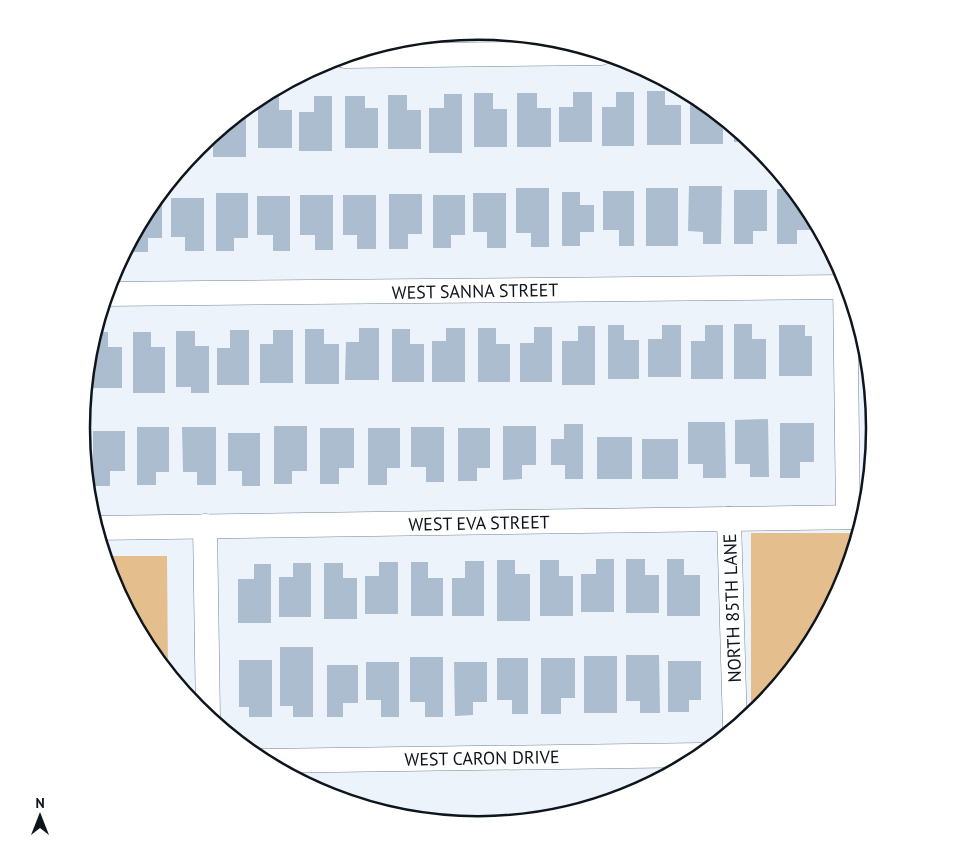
<svg xmlns="http://www.w3.org/2000/svg" width="955" height="856" viewBox="0 0 955 856" font-family="'PT Sans',sans-serif">
<rect width="100%" height="100%" fill="#ecf3fb"/>
<g fill="#e5be8d">
<polygon points="751,533 858,533 844,580 807,649 751,714"/>
<path d="M104 556H167L168 673C140 639 117 599 104 556Z"/>
</g>
<g fill="#abbdcf">
<polygon points="647,91 665,91 665,105 681,105 681,145 647,145"/>
<polygon points="573,92 592,92 592,142 559,142 559,107 573,107"/>
<polygon points="616,92 634,92 634,146 602,146 602,107 616,107"/>
<polygon points="474,93 493,93 493,109 507,109 507,147 474,147"/>
<polygon points="517,93 537,93 537,108 551,108 551,147 517,147"/>
<polygon points="444,94 462,94 462,153 429,153 429,108 444,108"/>
<polygon points="690,94 723,119 723,144 690,144"/>
<polygon points="388,95 407,95 407,110 421,110 421,149 388,149"/>
<polygon points="260,96 279,96 279,110 292,110 292,148 258,148 258,98"/>
<polygon points="314,96 332,96 332,151 299,151 299,112 314,112"/>
<polygon points="345,96 365,96 365,108 378,108 378,148 345,148"/>
<polygon points="246,107 246,157 213,157 213,134"/>
<polygon points="734,127 734,128 751,142 734,142"/>
<polygon points="205,141 205,154 191,154 197,147"/>
<polygon points="689,186 722,186 721,244 703,244 703,232 688,231"/>
<polygon points="516,188 549,188 549,247 531,247 531,233 516,233"/>
<rect x="646" y="188" width="32" height="58"/>
<polygon points="777,189 792,189 810,212 810,230 797,230 797,244 777,244"/>
<polygon points="734,190 767,190 767,231 753,231 753,244 734,244"/>
<polygon points="603,191 634,191 634,246 619,246 619,230 603,230"/>
<polygon points="562,192 580,192 580,205 594,205 594,232 580,232 580,246 562,246"/>
<polygon points="216,193 248,193 248,238 234,238 234,251 216,251"/>
<polygon points="473,193 506,193 506,248 487,248 487,232 473,232"/>
<polygon points="389,194 422,194 422,234 408,234 408,249 389,249"/>
<polygon points="300,195 333,195 333,250 315,250 315,235 300,235"/>
<polygon points="343,195 376,195 376,249 357,249 357,235 343,235"/>
<polygon points="433,195 465,195 465,235 451,235 451,248 433,248"/>
<polygon points="257,196 290,196 290,251 273,251 273,235 257,235"/>
<polygon points="156,197 162,197 162,238 148,238 148,252 130,252 130,241 148,207"/>
<polygon points="171,198 204,198 204,251 185,251 185,237 171,237"/>
<polygon points="734,324 752,324 752,339 766,339 766,379 734,379"/>
<polygon points="608,325 624,325 624,340 639,340 639,379 608,379"/>
<polygon points="662,325 681,325 681,377 648,377 648,339 662,339"/>
<polygon points="705,325 723,325 723,379 691,379 691,341 705,341"/>
<polygon points="779,325 805,325 805,336 812,336 812,376 779,376"/>
<polygon points="578,326 595,326 595,385 562,385 562,341 578,341"/>
<polygon points="534,327 552,327 552,382 520,382 520,343 534,343"/>
<polygon points="359,328 379,328 379,380 345,380 346,342 359,342"/>
<polygon points="446,328 465,328 465,382 432,382 432,341 446,341"/>
<polygon points="478,328 496,328 496,344 510,344 510,382 478,382"/>
<polygon points="305,329 324,329 324,344 339,344 339,384 305,384"/>
<polygon points="392,329 410,329 410,344 424,344 424,382 392,382"/>
<polygon points="230,330 249,330 249,385 217,385 217,348 230,348"/>
<polygon points="273,330 293,330 293,383 260,383 260,344 273,344"/>
<polygon points="176,331 195,331 195,346 209,346 209,393 191,393 191,387 176,387"/>
<polygon points="94,332 108,332 108,347 122,347 122,388 90,388 90,346"/>
<polygon points="133,332 151,332 151,347 165,347 165,393 133,393"/>
<polygon points="768,419 769,477 750,477 750,464 735,464 735,420"/>
<polygon points="688,422 725,422 726,478 703,478 703,464 688,464"/>
<polygon points="780,423 814,423 814,462 800,462 800,478 780,478"/>
<polygon points="564,424 583,424 583,479 565,479 565,465 551,465 551,439 564,439"/>
<polygon points="274,426 307,426 307,471 292,471 292,484 274,484"/>
<polygon points="503,426 536,426 536,465 522,465 522,479 503,480"/>
<polygon points="137,427 169,427 169,472 156,472 156,485 137,485"/>
<polygon points="182,427 216,427 216,485 197,485 197,472 183,472"/>
<polygon points="411,427 444,427 444,482 426,482 426,467 411,467"/>
<polygon points="320,428 354,428 354,468 339,468 339,484 320,484"/>
<polygon points="368,428 400,428 400,468 387,468 387,485 368,485"/>
<polygon points="458,428 490,428 490,468 477,468 477,481 458,481"/>
<polygon points="93,431 125,431 125,471 110,471 110,486 93,486"/>
<polygon points="228,433 260,433 260,486 242,486 242,471 228,471"/>
<rect x="597" y="437" width="35" height="42"/>
<rect x="642" y="439" width="36" height="40"/>
<polygon points="596,559 614,559 614,612 581,612 581,574 596,574"/>
<polygon points="626,559 645,559 645,575 659,575 659,613 626,613"/>
<polygon points="667,559 684,559 684,575 700,575 700,616 667,616"/>
<polygon points="497,560 515,560 515,574 530,574 530,621 497,621"/>
<polygon points="540,560 559,560 559,576 573,576 573,616 540,616"/>
<polygon points="465,561 484,561 484,616 452,616 452,578 465,578"/>
<polygon points="379,562 398,562 398,614 365,614 365,576 379,576"/>
<polygon points="411,562 428,562 428,578 443,578 443,616 411,616"/>
<polygon points="293,563 311,563 311,617 279,617 279,577 293,577"/>
<polygon points="324,563 343,563 343,578 357,578 357,619 324,619"/>
<polygon points="254,564 271,564 271,623 238,623 238,579 254,579"/>
<polygon points="280,647 313,647 313,717 293,717 293,706 280,706"/>
<polygon points="626,655 659,655 660,713 640,713 640,701 626,701"/>
<rect x="584" y="656" width="33" height="57"/>
<polygon points="410,657 443,657 443,717 425,717 425,702 410,702"/>
<polygon points="497,658 528,658 528,714 512,714 512,700 497,700"/>
<polygon points="541,658 575,658 575,698 561,698 561,714 541,714"/>
<polygon points="239,660 272,660 272,717 249,717 249,707 239,707"/>
<polygon points="668,661 701,661 701,700 689,700 689,712 668,712"/>
<polygon points="366,662 399,662 399,717 381,717 381,700 366,700"/>
<polygon points="454,662 487,662 487,702 473,702 473,715 455,716"/>
<polygon points="327,665 358,665 358,703 343,703 343,717 327,717"/>
</g>
<g fill="none" stroke-linecap="round" stroke-linejoin="round">
<defs>
<g id="minor">
<polyline points="345,56 601,53"/>
<polyline points="845,280 848,517"/>
<polyline points="105,294 845,287"/>
<polyline points="729,519 735,728"/>
<polyline points="205,526 208,717"/>
<polyline points="95,528 863,517"/>
<polyline points="262,761 701,755"/>
</g>
</defs>
<use href="#minor" stroke="#768698" stroke-width="25"/>
<use href="#minor" stroke="#fff" stroke-width="24"/>
</g>
<g text-anchor="middle" dominant-baseline="central" stroke-width="4.5" stroke-linejoin="round" paint-order="stroke">
<g font-size="18" fill="#0f151c" stroke="#fff">
<text transform="translate(475 291) rotate(-1)">WEST SANNA STREET</text>
<text transform="translate(479 523) rotate(-1)">WEST EVA STREET</text>
<text transform="translate(732 608) rotate(-92)">NORTH 85TH LANE</text>
<text transform="translate(482 758) rotate(-1)">WEST CARON DRIVE</text>
</g>
</g>
<path d="M0 0H955V856H0ZM90 428a388 388 0 1 1 776 0a388 388 0 1 1-776 0Z" fill="#fff" fill-rule="evenodd"/>
<path fill="none" stroke="#0f151c" stroke-width="2.5" d="M90 428a388 388 0 1 1 776 0a388 388 0 1 1-776 0Z"/>
<g transform="translate(40 816)" stroke="#ffffff" stroke-width="4" paint-order="stroke">
<path d="M0-4L9 19L0 12L-9 19Z" fill="#0f151c"/>
<text y="-8" font-size="14" font-weight="bold" text-anchor="middle" fill="#0f151c">N</text>
</g>
</svg>
